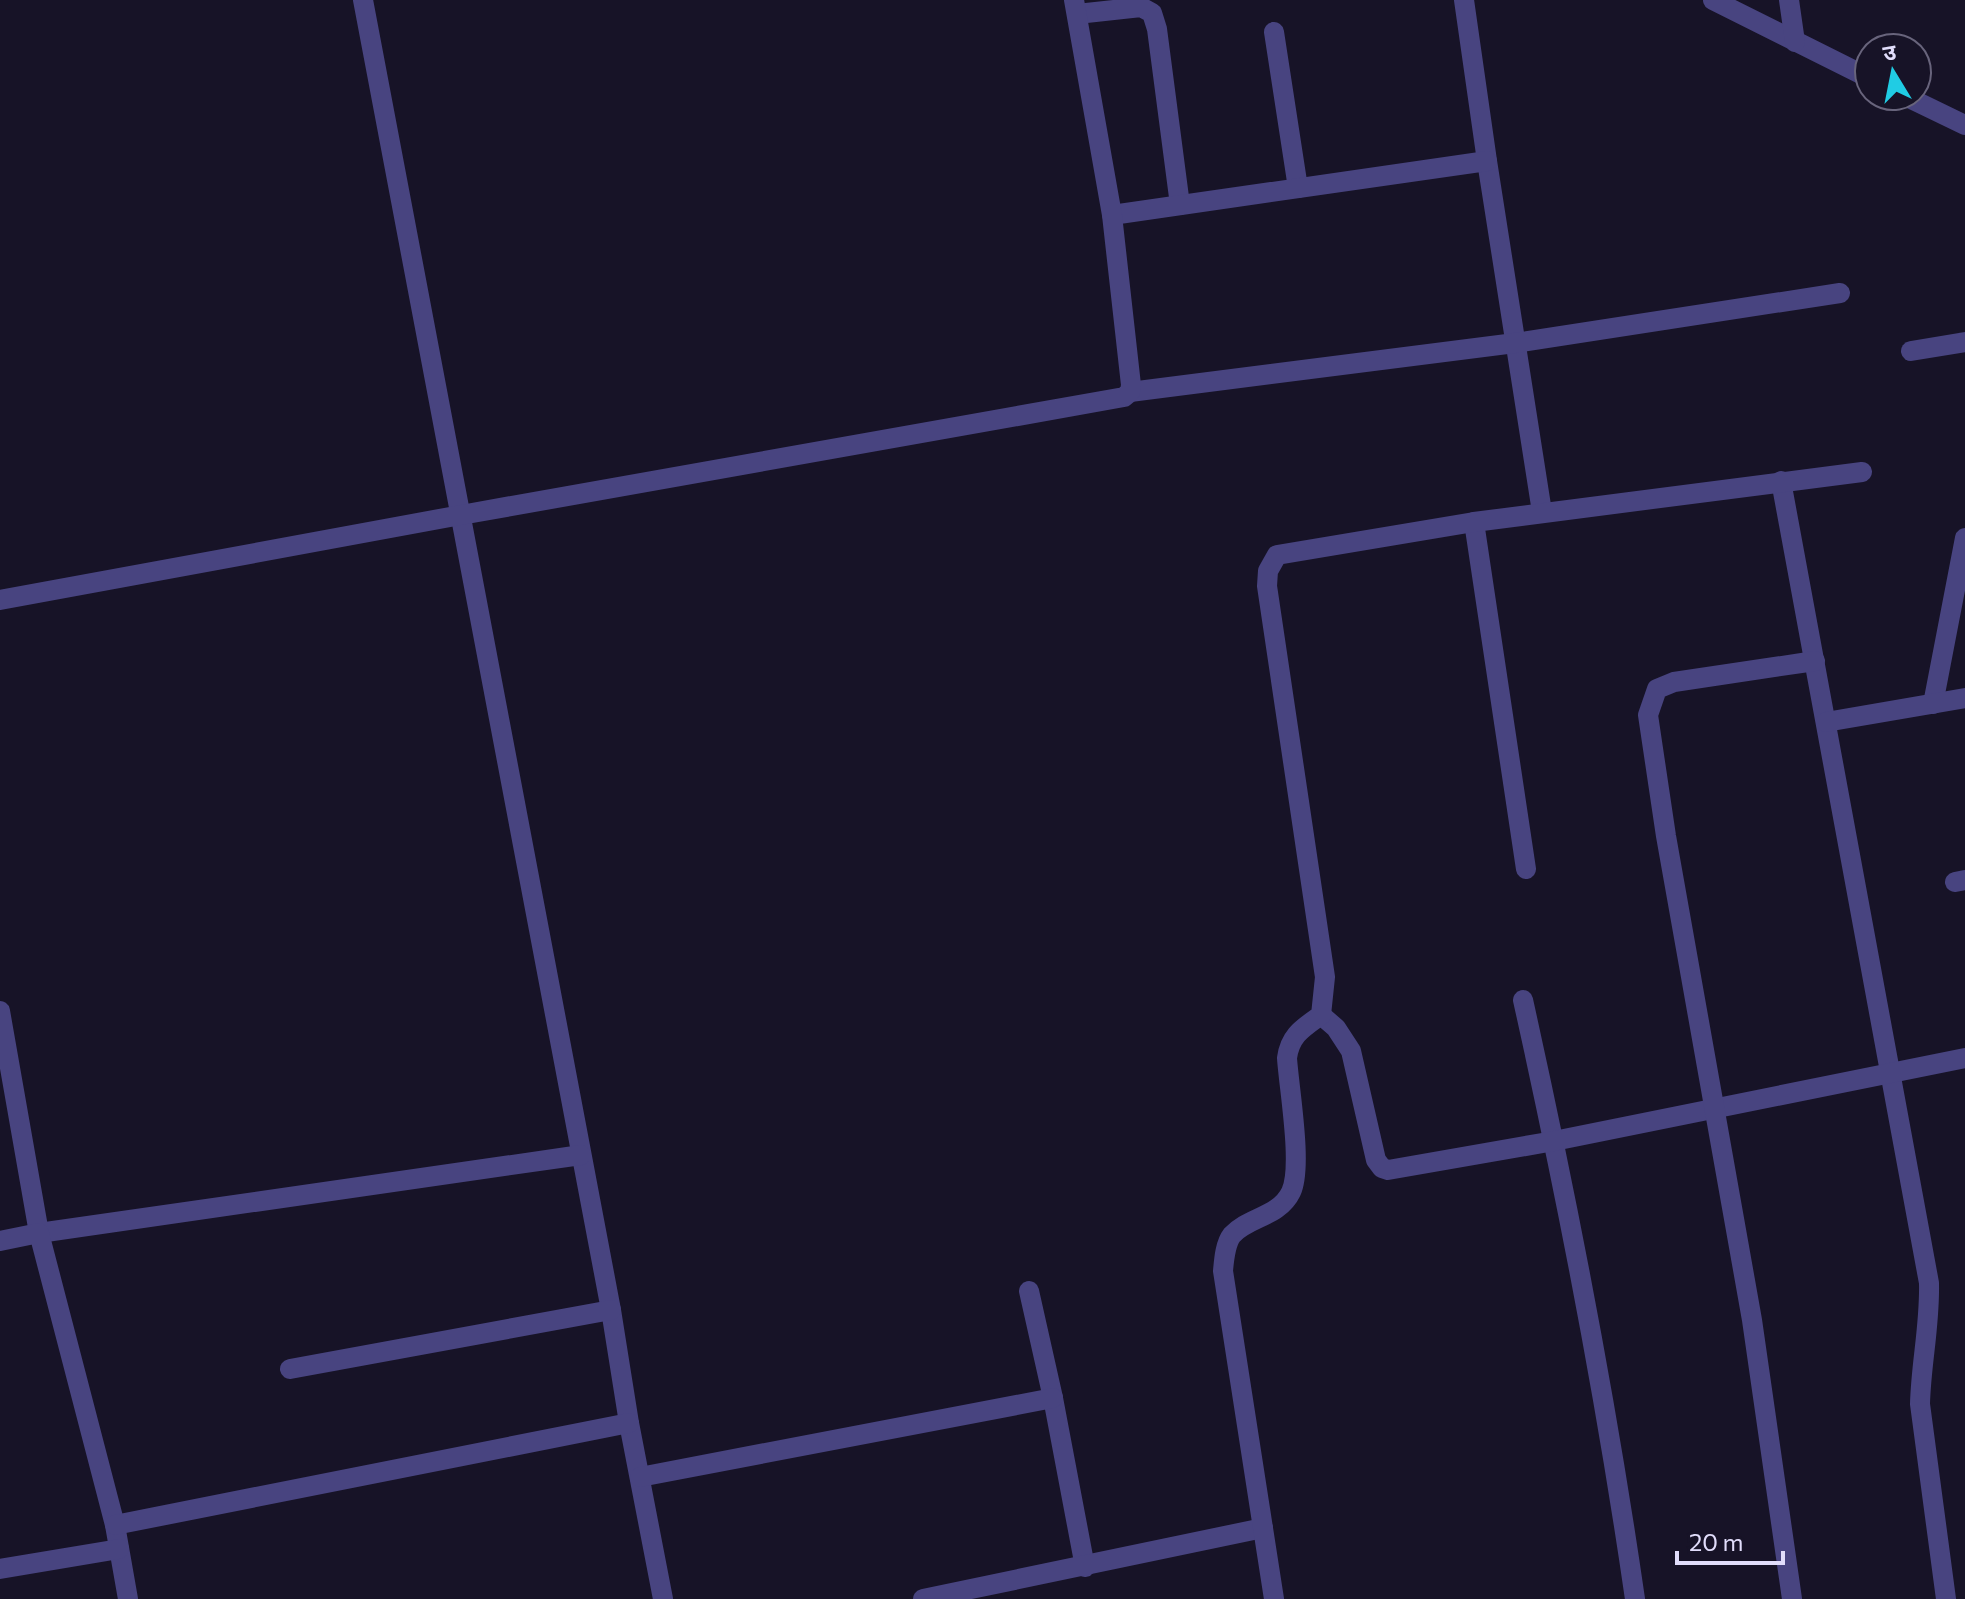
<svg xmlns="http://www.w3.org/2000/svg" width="1965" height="1599" viewBox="0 0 1965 1599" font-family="Commissioner,'Noto Sans Devanagari',sans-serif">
<rect width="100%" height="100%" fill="#171327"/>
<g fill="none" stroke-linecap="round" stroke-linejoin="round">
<g stroke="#484480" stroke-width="20">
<polyline points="363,0 611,1310 629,1423 663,1599"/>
<polyline points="1464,0 1487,161 1542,512"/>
<polyline points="1713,0 1869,78"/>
<polyline points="1789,0 1795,42"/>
<polyline points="1077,14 1141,7 1152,13 1157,29 1180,205"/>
<polyline points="1274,32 1298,188"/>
<polyline points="1905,96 1965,125"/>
<polyline points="1112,215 1487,161"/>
<polyline points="1911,351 1965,342"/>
<polyline points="1130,392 1515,343 1840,293"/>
<path d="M1781 481 1929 1283C1930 1326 1921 1363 1920 1404L1946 1599"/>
<polyline points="1474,522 1526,869"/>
<polyline points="0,600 461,515 1124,397 1130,392 1131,385 1112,215 1074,0"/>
<polyline points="1933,704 1965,538"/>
<polyline points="1826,722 1965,698"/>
<polyline points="1955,882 1965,880"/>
<path d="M1523 1000C1567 1198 1606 1398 1635 1599"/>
<polyline points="0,1011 39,1233 581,1155"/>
<polyline points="1321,1015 1336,1028 1351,1051 1376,1160 1382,1168 1388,1170 1554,1141 1965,1058"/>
<polyline points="0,1241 39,1233 115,1525 128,1599"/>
<polyline points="1029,1291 1053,1398 1085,1567"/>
<polyline points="290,1369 611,1310"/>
<polyline points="640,1477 1053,1398"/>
<polyline points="115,1525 629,1423"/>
<polyline points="0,1569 119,1549"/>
<polyline points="923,1599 1263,1528"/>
<path d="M1274 1599 1223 1271C1224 1260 1225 1244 1232 1235 1248 1217 1279 1217 1291 1192 1303 1167 1289 1089 1287 1058 1290 1035 1303 1028 1321 1015L1325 977 1267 586 1268 571 1277 555 1474 522 1862 472"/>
<polyline points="1792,1599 1752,1320 1666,836 1648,715 1657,689 1674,682 1815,661"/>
</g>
</g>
<g transform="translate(1893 72) rotate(350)"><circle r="38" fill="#171327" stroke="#68647c" stroke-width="2"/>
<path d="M0-6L14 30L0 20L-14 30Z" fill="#20cce4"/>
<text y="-12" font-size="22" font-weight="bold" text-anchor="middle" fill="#e1ddfb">उ</text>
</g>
<path d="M1677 1551v12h106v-12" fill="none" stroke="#e1ddfb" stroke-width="4"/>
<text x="1689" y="1551" font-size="24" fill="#e1ddfb" stroke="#171327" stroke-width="6" paint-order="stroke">20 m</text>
</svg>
